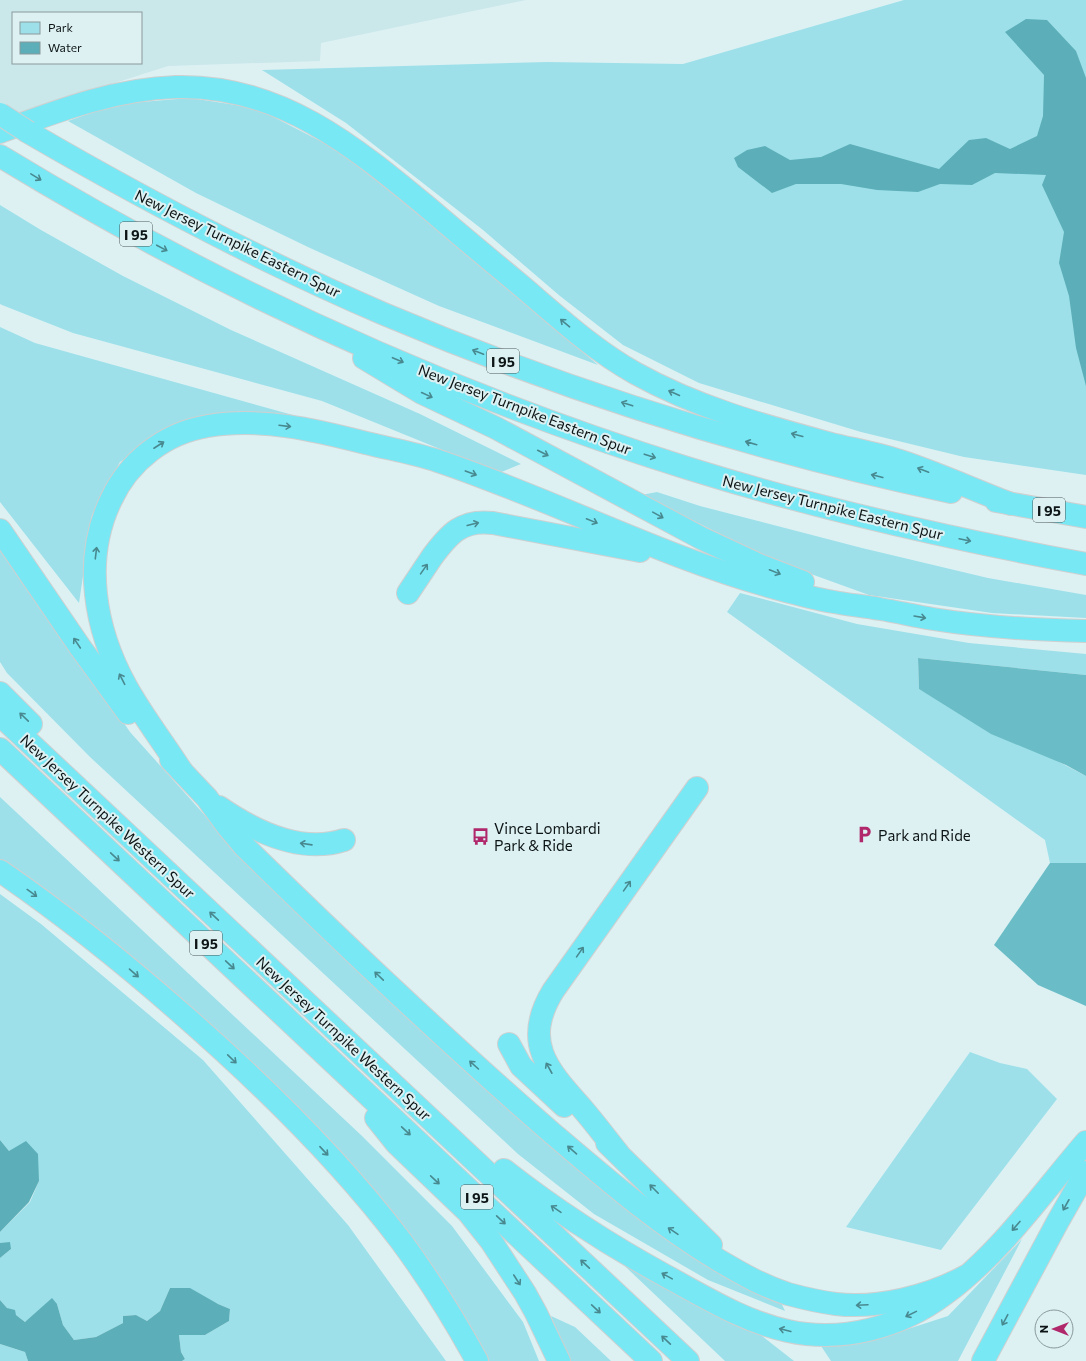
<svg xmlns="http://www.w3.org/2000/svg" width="1086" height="1361" viewBox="0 0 1086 1361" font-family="Commissioner,sans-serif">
<rect width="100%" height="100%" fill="#ddf1f3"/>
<path fill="#cae7ea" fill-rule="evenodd" d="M0 0H526L321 43 320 61 168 66 0 120ZM13 13H141V63H13Z"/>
<g fill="#9ee0e9">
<polygon points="904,0 1086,0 1086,475 964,457 861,432 699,383 623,345 560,296 483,230 346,123 262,70 547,62 683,64"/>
<polygon points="190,98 256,108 332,147 414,207 598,365 439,306 310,248 196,193 68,121 116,104"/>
<polygon points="0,205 41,230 123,276 231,330 420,414 521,464 499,473 322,401 73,333 2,305 0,304"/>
<polygon points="0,327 35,343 300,417 164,433 120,462 92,515 79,603 0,502"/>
<polygon points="657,492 700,506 862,548 988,578 1086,595 1086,618 992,613 869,595 775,561 641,495"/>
<polygon points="0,544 31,586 130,732 255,871 409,1018 780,1300 785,1311 708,1280 594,1214 518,1154 90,757 7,673 0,662"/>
<polygon points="740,593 857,624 969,643 1086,654 1086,675 918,658 919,689 1086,776 1086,863 1050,863 1045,840 727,612"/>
<polygon points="0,797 361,1135 452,1226 523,1322 539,1361 485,1361 292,1105 0,863"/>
<polygon points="0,894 41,924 203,1060 348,1225 446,1361 182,1361 185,1359 181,1352 179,1335 205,1335 229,1321 230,1309 218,1304 170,1288 160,1311 147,1321 136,1315 123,1316 123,1323 96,1337 74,1340 63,1325 57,1304 25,1322 7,1308 0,1300 0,1258 11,1249 0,1243 0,1232 30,1202 39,1181 9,1151 0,1140"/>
<polygon points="970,1052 1000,1063 1027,1069 1057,1099 941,1250 846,1227"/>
<polygon points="1022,1239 958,1361 831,1361 821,1346 874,1340 948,1316"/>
<polygon points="611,1253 757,1332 794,1361 725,1361"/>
<polygon points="551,1316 575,1327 611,1361 569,1361"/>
<polygon points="0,1344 25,1352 28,1361 0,1361"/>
</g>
<g fill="#6abcc6">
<polygon points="918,658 1086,675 1086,776 1066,765 991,734 919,689"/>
<polygon points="1050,863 1086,863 1086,1006 1038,985 994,945"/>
</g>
<g fill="#5cafb9">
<polygon points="1026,19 1047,20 1076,51 1086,78 1086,386 1076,348 1069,296 1059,263 1064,232 1042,185 1046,175 995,173 972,185 940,184 918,192 877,190 841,184 796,184 772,193 738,167 734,158 747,150 765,146 790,160 821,157 850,144 939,169 969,140 986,138 1010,149 1037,136 1043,116 1044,75 1005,32"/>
<polygon points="0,1140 9,1151 26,1141 38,1154 39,1181 29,1202 0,1232"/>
<polygon points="10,1242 11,1249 0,1258 0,1243"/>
<polygon points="170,1288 190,1288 218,1304 230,1309 229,1321 205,1335 179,1335 181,1352 185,1359 182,1361 28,1361 25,1352 0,1344 0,1300 7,1308 15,1310 16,1315 25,1322 52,1298 57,1304 63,1325 74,1340 96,1337 123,1323 123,1316 136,1315 147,1321 160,1311"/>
</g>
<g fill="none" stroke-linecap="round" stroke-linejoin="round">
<defs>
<g id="highway">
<path d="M0 132C57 111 114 89 176 87 280 84 355 147 431 210 460 235 489 259 518 283 556 315 592 349 635 373 696 407 761 425 828 443 851 449 876 453 900 461 937 473 974 490 1011 504"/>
<path d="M28 132C143 199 261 261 384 314 566 391 757 451 951 492"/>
<path d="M0 156C215 287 447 393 687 468 818 509 952 539 1086 564"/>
<polyline points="364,358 422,393 496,428 701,538 759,565 803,582"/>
<polyline points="996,501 1086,517"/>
<polyline points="0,530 80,647 128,713"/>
<path d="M408 593C416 581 424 569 432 557 449 534 462 519 493 523L640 551"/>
<polyline points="0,693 31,724"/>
<polyline points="0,715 688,1361"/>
<polyline points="0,749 651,1361"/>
<path d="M171 760 207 798 228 827 244 846C344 944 446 1041 552 1133 606 1179 659 1225 720 1261 742 1274 763 1286 788 1294 803 1298 820 1302 836 1304 877 1309 930 1296 966 1276"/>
<path d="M181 770C163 742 142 715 126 686 95 630 82 560 111 500 129 461 165 433 208 426 261 417 315 430 366 443 390 449 414 453 438 461 552 499 659 556 775 588 795 593 814 599 834 602 849 605 865 606 880 609 898 612 915 616 933 619 983 627 1035 630 1086 631"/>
<path d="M219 807C254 831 301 854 344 840"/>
<path d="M0 871C64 915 124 963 182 1014 261 1083 338 1158 401 1241 429 1279 454 1319 477 1361"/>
<polyline points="509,1044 521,1066 564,1106"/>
<polyline points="376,1118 396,1143 468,1212 491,1241 525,1293 536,1313 559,1361"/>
<polyline points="607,1143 711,1245"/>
<path d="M618 1153C606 1138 594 1122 581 1107 547 1069 522 1042 553 991L697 788"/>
<path d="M504 1170C555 1210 609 1245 666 1276 705 1297 745 1322 788 1331 843 1343 901 1327 945 1294 1001 1253 1041 1194 1086 1142"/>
<polyline points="983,1361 1057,1223 1086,1172"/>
</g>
</defs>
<use href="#highway" stroke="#cfd0d0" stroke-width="24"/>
<use href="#highway" stroke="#79e8f5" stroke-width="22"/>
<defs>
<polyline id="highway-bridge" points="0,114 28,132"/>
</defs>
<use href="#highway-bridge" stroke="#cfd0d0" stroke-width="24" stroke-linecap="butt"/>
<use href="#highway-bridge" stroke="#79e8f5" stroke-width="22"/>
</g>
<defs><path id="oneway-shaft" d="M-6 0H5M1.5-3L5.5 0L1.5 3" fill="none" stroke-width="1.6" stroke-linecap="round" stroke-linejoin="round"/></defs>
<g stroke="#488990">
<use href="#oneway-shaft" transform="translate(36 177) rotate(31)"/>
<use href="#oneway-shaft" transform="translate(162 248) rotate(28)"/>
<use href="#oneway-shaft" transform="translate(565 323) rotate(-140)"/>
<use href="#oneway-shaft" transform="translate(478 352) rotate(-159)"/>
<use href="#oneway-shaft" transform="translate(398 360) rotate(23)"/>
<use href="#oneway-shaft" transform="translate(674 393) rotate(-156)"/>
<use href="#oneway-shaft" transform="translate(427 395) rotate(25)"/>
<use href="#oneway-shaft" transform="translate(627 404) rotate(-162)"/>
<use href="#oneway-shaft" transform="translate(285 426) rotate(7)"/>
<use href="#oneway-shaft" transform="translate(797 435) rotate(-165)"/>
<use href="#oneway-shaft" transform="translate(751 443) rotate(-164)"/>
<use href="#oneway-shaft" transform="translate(159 445) rotate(-33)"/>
<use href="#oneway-shaft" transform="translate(543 453) rotate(27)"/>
<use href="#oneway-shaft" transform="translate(650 456) rotate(18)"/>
<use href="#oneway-shaft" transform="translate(923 470) rotate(-159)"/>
<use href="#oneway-shaft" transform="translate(471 473) rotate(20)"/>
<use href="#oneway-shaft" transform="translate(877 476) rotate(-166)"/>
<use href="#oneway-shaft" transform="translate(658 515) rotate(29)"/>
<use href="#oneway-shaft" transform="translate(592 521) rotate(22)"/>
<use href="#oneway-shaft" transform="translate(473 524) rotate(-14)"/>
<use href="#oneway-shaft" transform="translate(965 540) rotate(12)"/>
<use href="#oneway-shaft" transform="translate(96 553) rotate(-83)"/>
<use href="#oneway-shaft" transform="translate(424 569) rotate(-55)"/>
<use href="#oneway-shaft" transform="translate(775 572) rotate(22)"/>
<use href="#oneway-shaft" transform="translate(920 617) rotate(10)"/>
<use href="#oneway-shaft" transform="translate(77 643) rotate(-124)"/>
<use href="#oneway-shaft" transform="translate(122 679) rotate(-117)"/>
<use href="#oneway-shaft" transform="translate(24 717) rotate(-136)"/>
<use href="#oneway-shaft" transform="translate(306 844) rotate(-172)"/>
<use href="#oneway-shaft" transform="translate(115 857) rotate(43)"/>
<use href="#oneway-shaft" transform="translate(627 886) rotate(-55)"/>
<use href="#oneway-shaft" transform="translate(32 893) rotate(36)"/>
<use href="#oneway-shaft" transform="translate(214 916) rotate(-137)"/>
<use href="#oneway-shaft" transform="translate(580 952) rotate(-55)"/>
<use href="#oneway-shaft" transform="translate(230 965) rotate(43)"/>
<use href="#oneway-shaft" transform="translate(134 973) rotate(41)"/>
<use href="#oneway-shaft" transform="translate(379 976) rotate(-136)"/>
<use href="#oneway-shaft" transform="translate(232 1059) rotate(44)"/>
<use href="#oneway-shaft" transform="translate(474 1065) rotate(-138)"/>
<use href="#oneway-shaft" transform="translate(549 1068) rotate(-119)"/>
<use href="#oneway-shaft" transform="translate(406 1131) rotate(43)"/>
<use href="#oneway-shaft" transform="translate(572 1150) rotate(-139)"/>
<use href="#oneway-shaft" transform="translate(324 1151) rotate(47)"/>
<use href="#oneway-shaft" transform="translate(435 1180) rotate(43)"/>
<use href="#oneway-shaft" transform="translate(654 1189) rotate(-135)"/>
<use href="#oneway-shaft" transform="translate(1066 1205) rotate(119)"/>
<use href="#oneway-shaft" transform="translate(556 1209) rotate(-146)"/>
<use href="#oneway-shaft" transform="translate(501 1220) rotate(43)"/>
<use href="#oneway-shaft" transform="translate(1016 1226) rotate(131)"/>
<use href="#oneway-shaft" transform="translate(673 1231) rotate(-146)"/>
<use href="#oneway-shaft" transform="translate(585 1264) rotate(-137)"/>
<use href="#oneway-shaft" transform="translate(667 1276) rotate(-151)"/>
<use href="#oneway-shaft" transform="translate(517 1280) rotate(57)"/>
<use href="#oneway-shaft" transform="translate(862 1305) rotate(177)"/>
<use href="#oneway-shaft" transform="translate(596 1309) rotate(43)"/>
<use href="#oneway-shaft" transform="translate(911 1314) rotate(154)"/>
<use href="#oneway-shaft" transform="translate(1005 1320) rotate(118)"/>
<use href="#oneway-shaft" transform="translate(785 1330) rotate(-166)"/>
<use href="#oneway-shaft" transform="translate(666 1340) rotate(-137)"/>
</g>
<defs>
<symbol id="parking-bare" viewBox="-9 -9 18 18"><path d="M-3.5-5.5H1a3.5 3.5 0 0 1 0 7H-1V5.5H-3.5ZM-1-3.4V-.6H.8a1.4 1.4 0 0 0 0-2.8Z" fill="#b0286b" stroke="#ddf1f3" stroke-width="2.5" paint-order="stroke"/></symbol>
<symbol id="bus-bare" viewBox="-9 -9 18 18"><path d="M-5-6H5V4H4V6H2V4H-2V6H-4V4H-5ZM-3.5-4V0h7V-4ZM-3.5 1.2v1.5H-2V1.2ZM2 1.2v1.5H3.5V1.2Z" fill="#b0286b" stroke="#ddf1f3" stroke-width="2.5" paint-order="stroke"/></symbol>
</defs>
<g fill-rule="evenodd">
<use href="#parking-bare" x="852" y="822" width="25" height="25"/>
<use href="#bus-bare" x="468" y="824" width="25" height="25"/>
</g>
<g text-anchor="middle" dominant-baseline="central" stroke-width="4" stroke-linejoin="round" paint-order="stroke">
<g fill="#ddf1f3" stroke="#4b5658" stroke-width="1">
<rect x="120" y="222" width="32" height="24" rx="3"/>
<rect x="487" y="349" width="32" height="24" rx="3"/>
<rect x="1033" y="498" width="32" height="24" rx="3"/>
<rect x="190" y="931" width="32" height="24" rx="3"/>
<rect x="461" y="1185" width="32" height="24" rx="3"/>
</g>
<g font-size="14" font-weight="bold" fill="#0d1415">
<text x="136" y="234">I 95</text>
<text x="503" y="361">I 95</text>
<text x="1049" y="510">I 95</text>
<text x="206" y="943">I 95</text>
<text x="477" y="1197">I 95</text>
</g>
<g font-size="15" fill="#0d1415" stroke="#ddf1f3">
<text transform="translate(238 243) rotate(26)">New Jersey Turnpike Eastern Spur</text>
<text transform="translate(525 409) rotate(21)">New Jersey Turnpike Eastern Spur</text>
<text transform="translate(833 507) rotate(14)">New Jersey Turnpike Eastern Spur</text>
<text transform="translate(108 816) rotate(43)">New Jersey Turnpike Western Spur</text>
<text transform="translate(344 1038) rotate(43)">New Jersey Turnpike Western Spur</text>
</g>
<g font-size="15" fill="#0d1415" stroke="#ddf1f3" text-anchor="start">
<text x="494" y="828">Vince Lombardi<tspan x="494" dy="17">Park &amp; Ride</tspan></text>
<text x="878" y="835">Park and Ride</text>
</g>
</g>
<rect x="12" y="12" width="130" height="52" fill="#ddf1f3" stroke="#8a999a"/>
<rect x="20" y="22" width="20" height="12" fill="#9ee0e9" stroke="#8a999a"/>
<text x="48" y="32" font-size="12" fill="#0d1415">Park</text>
<rect x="20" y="42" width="20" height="12" fill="#5cafb9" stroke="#8a999a"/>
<text x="48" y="52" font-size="12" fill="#0d1415">Water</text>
<g transform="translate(1054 1329) rotate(270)"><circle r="19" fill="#ddf1f3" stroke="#8a999a"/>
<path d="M0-3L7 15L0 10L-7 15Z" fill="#b0286b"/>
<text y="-6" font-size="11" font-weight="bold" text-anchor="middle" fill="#0d1415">N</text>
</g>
</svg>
